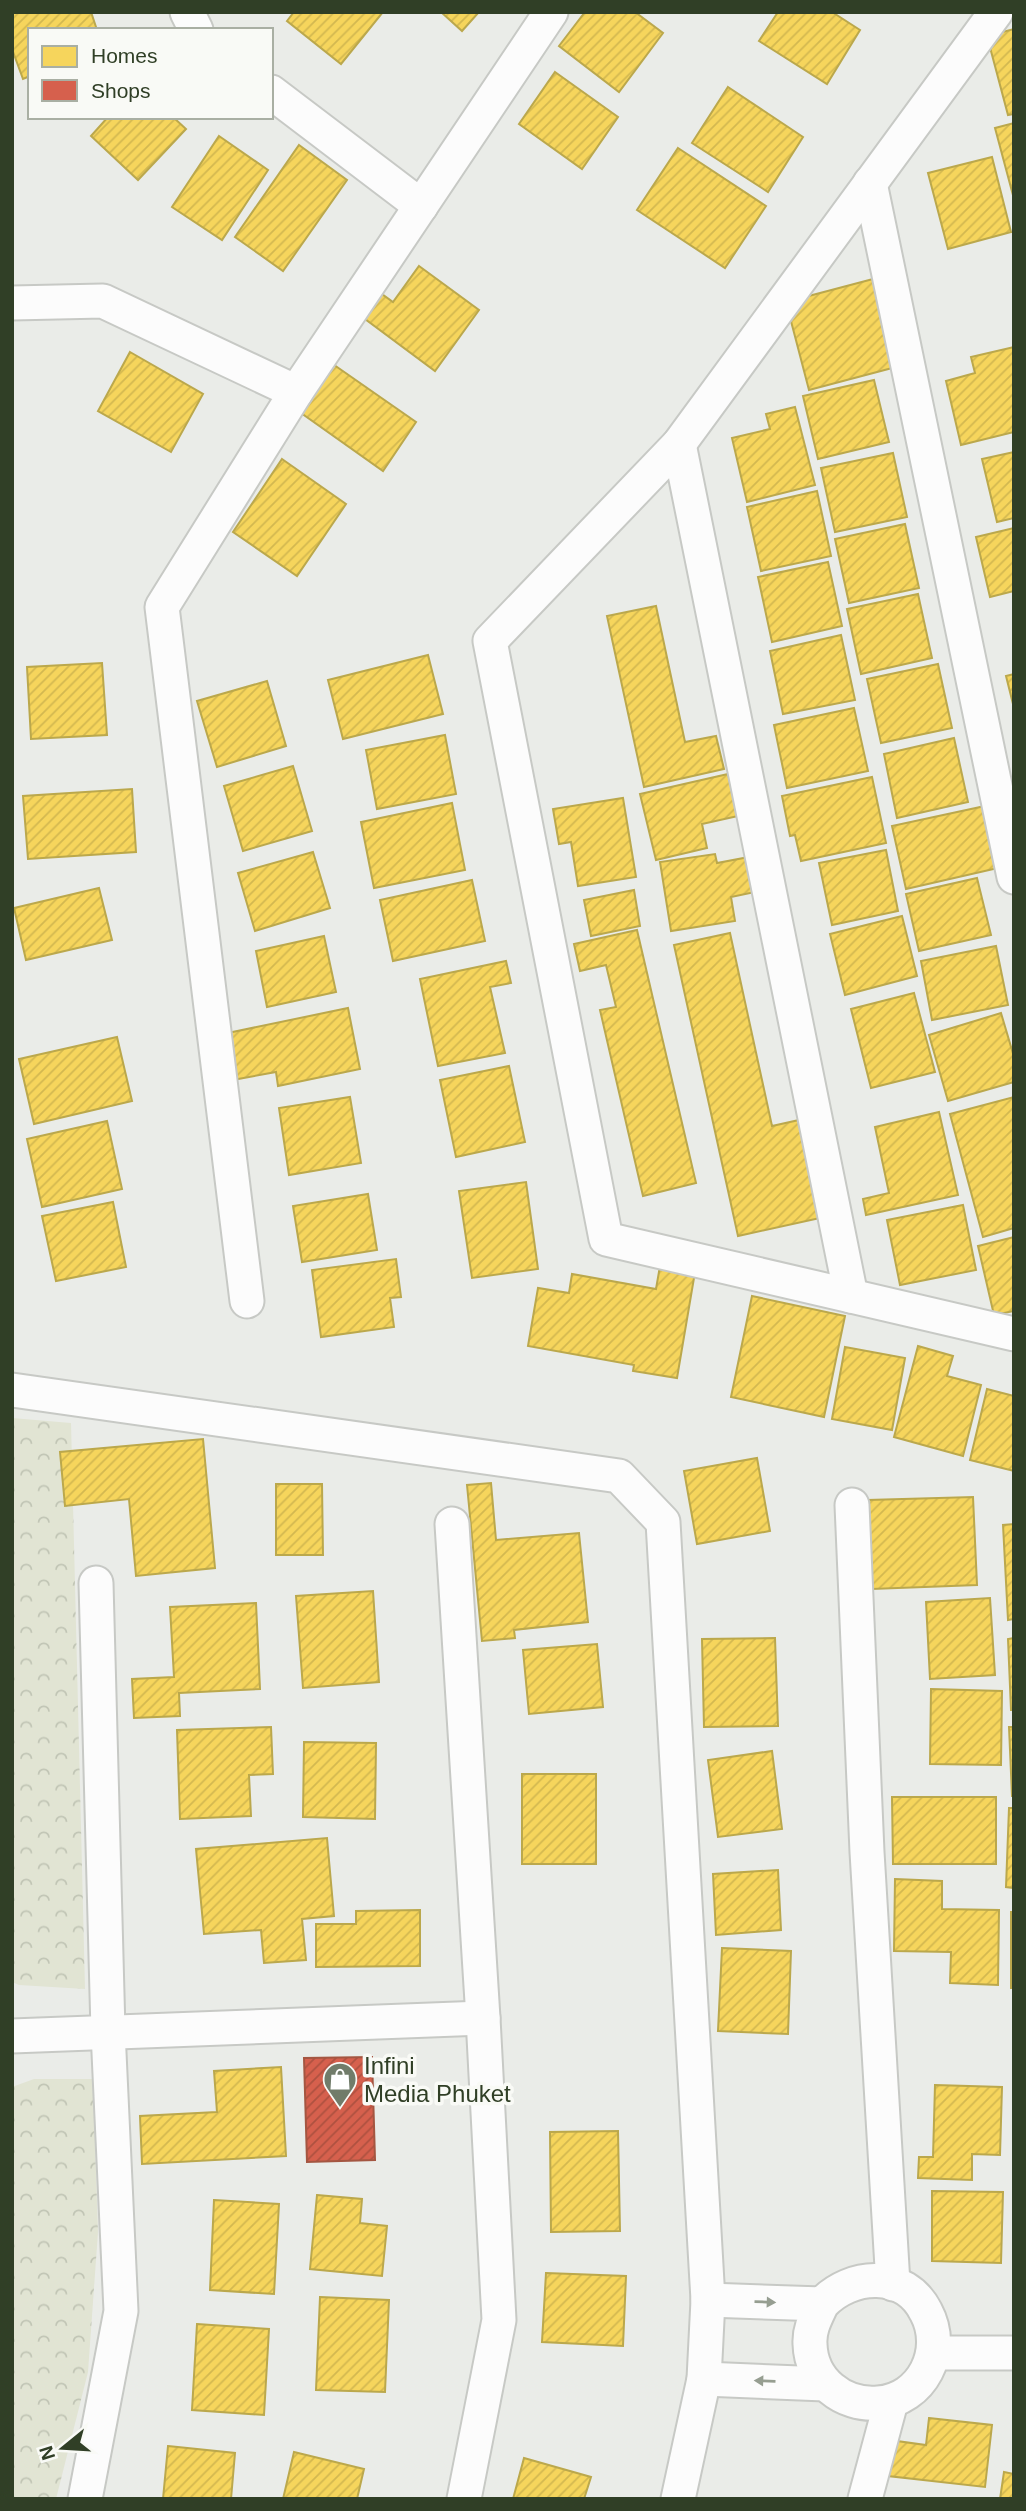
<svg xmlns="http://www.w3.org/2000/svg" width="1026" height="2511" viewBox="0 0 1026 2511" font-family="Arial,sans-serif">
<defs>
<pattern id="park-crowns" width="20" height="18" patternUnits="userSpaceOnUse" patternTransform="scale(1.75)"><rect width="20" height="18" fill="#e1e4d3"/><path d="M2 6a3 3 0 1 1 6 0M12 15a3 3 0 1 1 6 0" fill="none" stroke="#c1c5b5"/></pattern>
<pattern id="homes-hatch" width="6" height="6" patternUnits="userSpaceOnUse" patternTransform="scale(1.75)"><rect width="6" height="6" fill="#f6d55c"/><path d="M-1 1l2-2M0 6l6-6M5 7l2-2" fill="none" stroke="#d3b850"/></pattern>
<pattern id="shops-hatch" width="6" height="6" patternUnits="userSpaceOnUse" patternTransform="scale(1.75)"><rect width="6" height="6" fill="#d6604d"/><path d="M-1 1l2-2M0 6l6-6M5 7l2-2" fill="none" stroke="#ae5140"/></pattern>
</defs>
<rect width="100%" height="100%" fill="#eaece8"/>
<g fill="url(#park-crowns)">
<polygon points="12,1418 71,1423 85,1989 19,1985 12,1982"/>
<polygon points="34,2079 93,2079 98,2232 88,2372 56,2499 12,2499 12,2087"/>
</g>
<g fill="url(#homes-hatch)" stroke="#bba84c" stroke-width="2">
<polygon points="12,12 91,12 97,30 30,30 30,76 23,79 12,49"/>
<polygon points="294,12 383,12 341,64 287,21"/>
<polygon points="441,12 479,12 462,31"/>
<polygon points="585,12 635,12 663,33 619,92 559,46"/>
<polygon points="778,12 832,12 860,30 827,84 759,41"/>
<polygon points="1014,29 1014,114 1008,115 987,36"/>
<polygon points="555,72 618,117 582,169 519,124"/>
<polygon points="728,87 803,137 768,192 692,143"/>
<polygon points="108,117 173,117 186,129 138,180 91,136"/>
<polygon points="1014,123 1014,199 995,128"/>
<polygon points="219,136 268,170 222,240 172,207"/>
<polygon points="299,145 347,180 283,271 235,237"/>
<polygon points="678,148 766,206 725,268 637,210"/>
<polygon points="992,157 1011,232 948,249 928,173"/>
<polygon points="419,266 479,310 435,371 361,316 379,292 393,302"/>
<polygon points="873,279 896,367 809,390 786,302"/>
<polygon points="1014,347 1014,432 961,445 946,381 975,373 971,357"/>
<polygon points="130,352 203,394 171,452 98,411"/>
<polygon points="327,360 416,422 383,471 294,408"/>
<polygon points="874,380 889,442 818,459 803,396"/>
<polygon points="795,407 815,485 747,502 732,438 770,429 766,414"/>
<polygon points="1014,452 1014,518 997,522 982,459"/>
<polygon points="893,453 907,517 835,532 821,468"/>
<polygon points="282,459 346,504 297,576 233,532"/>
<polygon points="817,491 831,556 761,571 747,507"/>
<polygon points="905,524 919,588 849,603 835,539"/>
<polygon points="1014,528 1014,591 990,597 976,537"/>
<polygon points="828,562 842,626 772,642 758,577"/>
<polygon points="918,594 932,658 861,674 847,609"/>
<polygon points="656,606 685,742 716,736 724,769 644,787 607,616"/>
<polygon points="841,635 855,700 783,714 770,651"/>
<polygon points="428,655 443,714 343,739 328,680"/>
<polygon points="102,663 107,735 31,739 27,667"/>
<polygon points="938,664 952,728 881,743 867,679"/>
<polygon points="1014,674 1014,708 1006,676"/>
<polygon points="267,681 286,746 217,767 197,701"/>
<polygon points="854,708 868,771 787,788 774,725"/>
<polygon points="445,735 456,794 377,809 366,750"/>
<polygon points="954,738 968,802 897,818 884,754"/>
<polygon points="293,766 312,831 243,851 224,786"/>
<polygon points="728,774 738,816 702,824 707,848 656,860 640,794"/>
<polygon points="872,777 886,843 801,861 795,835 790,836 782,796"/>
<polygon points="132,789 136,852 28,859 23,796"/>
<polygon points="623,798 636,877 578,886 571,842 559,844 553,809"/>
<polygon points="452,803 465,870 374,888 361,822"/>
<polygon points="985,806 998,868 906,889 892,826"/>
<polygon points="886,850 898,911 832,925 819,863"/>
<polygon points="313,852 330,908 255,931 238,873"/>
<polygon points="715,854 717,863 749,857 755,892 731,897 735,921 671,931 660,862"/>
<polygon points="977,878 991,935 919,951 906,894"/>
<polygon points="472,880 485,941 393,961 380,900"/>
<polygon points="99,888 112,940 26,960 14,908"/>
<polygon points="634,890 640,926 591,936 584,900"/>
<polygon points="902,916 917,976 845,995 830,934"/>
<polygon points="637,930 696,1183 643,1196 600,1010 616,1007 606,965 580,971 574,944"/>
<polygon points="730,933 772,1126 799,1120 820,1218 738,1236 674,945"/>
<polygon points="324,936 336,992 267,1007 256,951"/>
<polygon points="996,946 1008,1005 932,1020 921,961"/>
<polygon points="506,961 511,983 490,987 505,1053 438,1066 420,979"/>
<polygon points="914,993 935,1072 871,1088 851,1009"/>
<polygon points="348,1008 360,1069 278,1086 276,1072 227,1081 218,1035"/>
<polygon points="1001,1013 1014,1057 1014,1082 948,1101 929,1035"/>
<polygon points="117,1037 132,1101 34,1124 19,1059"/>
<polygon points="509,1066 525,1142 456,1157 440,1080"/>
<polygon points="350,1097 361,1163 289,1175 279,1108"/>
<polygon points="1014,1097 1014,1228 983,1237 950,1114"/>
<polygon points="939,1112 958,1195 866,1215 863,1199 889,1193 875,1127"/>
<polygon points="107,1121 122,1189 42,1207 27,1139"/>
<polygon points="526,1182 538,1269 472,1278 459,1191"/>
<polygon points="368,1194 377,1250 302,1262 293,1206"/>
<polygon points="113,1202 126,1267 56,1281 42,1216"/>
<polygon points="963,1205 976,1270 900,1285 887,1220"/>
<polygon points="1014,1237 1014,1311 994,1315 978,1246"/>
<polygon points="396,1259 401,1297 390,1298 394,1327 321,1337 312,1270"/>
<polygon points="660,1266 695,1272 677,1378 633,1371 634,1365 528,1346 538,1288 569,1293 572,1274 656,1289"/>
<polygon points="752,1296 845,1316 824,1417 731,1397"/>
<polygon points="918,1346 953,1356 947,1376 981,1385 963,1456 894,1437"/>
<polygon points="845,1347 905,1358 892,1430 832,1419"/>
<polygon points="987,1389 1014,1396 1014,1471 970,1460"/>
<polygon points="203,1439 215,1568 136,1576 129,1499 65,1506 60,1452"/>
<polygon points="757,1458 770,1531 697,1544 684,1471"/>
<polygon points="491,1483 496,1540 579,1533 588,1622 514,1630 515,1638 482,1641 467,1485"/>
<polygon points="276,1484 322,1484 323,1555 276,1555"/>
<polygon points="973,1497 977,1585 872,1589 868,1500"/>
<polygon points="1014,1524 1014,1619 1008,1620 1003,1525"/>
<polygon points="373,1591 379,1682 303,1688 296,1596"/>
<polygon points="990,1598 995,1675 930,1679 926,1602"/>
<polygon points="256,1603 260,1689 179,1693 180,1716 134,1718 132,1679 174,1677 170,1607"/>
<polygon points="775,1638 778,1726 704,1727 702,1639"/>
<polygon points="1014,1638 1014,1710 1011,1710 1008,1639"/>
<polygon points="597,1644 603,1707 529,1714 523,1650"/>
<polygon points="931,1689 1002,1691 1001,1765 930,1764"/>
<polygon points="271,1727 273,1774 249,1775 251,1816 180,1819 177,1730"/>
<polygon points="1009,1727 1014,1727 1014,1796 1012,1796"/>
<polygon points="304,1742 376,1743 375,1819 303,1817"/>
<polygon points="772,1751 782,1829 718,1837 708,1760"/>
<rect x="522" y="1774" width="74" height="90"/>
<polygon points="892,1797 996,1797 996,1864 893,1864"/>
<polygon points="1009,1808 1014,1808 1014,1888 1006,1887"/>
<polygon points="327,1838 334,1916 302,1919 306,1960 264,1963 261,1930 204,1934 196,1849"/>
<polygon points="778,1870 781,1930 716,1935 713,1874"/>
<polygon points="895,1879 942,1881 942,1909 999,1910 998,1985 950,1983 951,1952 894,1951"/>
<polygon points="420,1910 420,1966 316,1967 316,1924 356,1924 356,1911"/>
<rect x="1011" y="1912" width="3" height="76"/>
<polygon points="722,1948 791,1951 788,2034 718,2031"/>
<polygon points="281,2067 286,2156 142,2164 140,2116 217,2112 214,2071"/>
<polygon points="935,2085 1002,2087 1000,2155 972,2154 972,2180 918,2178 919,2157 933,2157"/>
<polygon points="618,2131 620,2231 551,2232 550,2132"/>
<polygon points="932,2191 1003,2192 1001,2263 932,2261"/>
<polygon points="317,2195 362,2199 360,2223 387,2226 382,2276 310,2269"/>
<polygon points="214,2200 279,2204 274,2294 210,2290"/>
<polygon points="546,2273 626,2276 623,2346 542,2342"/>
<polygon points="320,2297 389,2300 385,2392 316,2390"/>
<polygon points="197,2324 269,2329 264,2415 192,2410"/>
<polygon points="929,2418 992,2425 985,2487 879,2475 882,2439 926,2445"/>
<polygon points="168,2446 235,2453 231,2499 163,2499"/>
<polygon points="294,2452 364,2469 357,2499 283,2499"/>
<polygon points="524,2458 591,2477 584,2499 513,2499"/>
<polygon points="1004,2472 1014,2474 1014,2499 1000,2499"/>
</g>
<polygon fill="url(#shops-hatch)" stroke="#a45641" stroke-width="2" points="372,2057 375,2160 307,2162 304,2058"/>
<g fill="none" stroke-linecap="round" stroke-linejoin="round">
<defs>
<g id="minor">
<polyline points="187,12 196,30"/>
<polyline points="996,12 679,444 490,641 606,1239 1014,1334"/>
<polyline points="271,92 421,206"/>
<polyline points="870,183 1014,877"/>
<polyline points="12,303 103,301 296,392 162,607 247,1301"/>
<polyline points="296,392 551,12"/>
<polyline points="679,444 851,1296"/>
<polyline points="12,1390 619,1476 663,1522 708,2300 704,2379 678,2499"/>
<polyline points="852,1505 867,1852 893,2284"/>
<polyline points="452,1524 483,2018 499,2320 464,2499"/>
<polyline points="12,2036 483,2018"/>
<path d="M708 2300 822 2304C851 2273 905 2270 926 2312 947 2351 922 2400 878 2403 843 2406 811 2381 810 2344 809 2329 816 2317 822 2304"/>
<polyline points="933,2353 1014,2353"/>
<polyline points="704,2379 825,2384"/>
<polyline points="85,2499 121,2311 108,2031 96,1583"/>
<polyline points="865,2499 891,2402"/>
</g>
</defs>
<use href="#minor" stroke="#c7c9c5" stroke-width="37"/>
<use href="#minor" stroke="#fcfcfc" stroke-width="33"/>
</g>
<defs><path id="oneway-solid" d="M-6-.8H1V-3.2L6.5 0L1 3.2V.8H-6Z" transform="scale(1.75)"/></defs>
<g fill="#969e91">
<use href="#oneway-solid" transform="translate(765 2302) rotate(2)"/>
<use href="#oneway-solid" transform="translate(765 2381) rotate(-178)"/>
</g>
<defs>
<symbol id="shop-pin" viewBox="-11 -11 22 30"><path d="M0 17L-7.5 6A9.5 9.5 0 1 1 7.5 6Z" fill="#717c6a" stroke="#f9faf6"/><path d="M-5-2.5h2.3a2.7 3.5 0 0 1 5.4 0H5L5.5 6h-11ZM-1.5-2.5h3a1.5 2.3 0 0 0-3 0Z" fill="#fff"/></symbol>
</defs>
<g fill-rule="evenodd">
<use href="#shop-pin" x="321" y="2060" width="38" height="52"/>
</g>
<g text-anchor="middle" dominant-baseline="central" stroke-width="7" stroke-linejoin="round" paint-order="stroke">
<g font-size="24" fill="#303f26" stroke="#f9faf6" text-anchor="start">
<text x="364" y="2065">Infini<tspan x="364" dy="28">Media Phuket</tspan></text>
</g>
</g>
<rect width="1026" height="2511" fill="none" stroke="#303f26" stroke-width="28"/>
<rect x="28" y="28" width="245" height="91" fill="#f9faf6" stroke="#a9afa3" stroke-width="2"/>
<rect x="42" y="46" width="35" height="21" fill="#f6d55c" stroke="#a9afa3" stroke-width="2"/>
<text x="91" y="63" font-size="21" fill="#303f26">Homes</text>
<rect x="42" y="80" width="35" height="21" fill="#d6604d" stroke="#a9afa3" stroke-width="2"/>
<text x="91" y="98" font-size="21" fill="#303f26">Shops</text>
<g transform="translate(63 2448) rotate(252)" stroke="#f9faf6" stroke-width="5" paint-order="stroke">
<path d="M0-5L12 26L0 18L-12 26Z" fill="#303f26"/>
<text y="-10" font-size="19" font-weight="bold" text-anchor="middle" fill="#303f26">N</text>
</g>
</svg>
